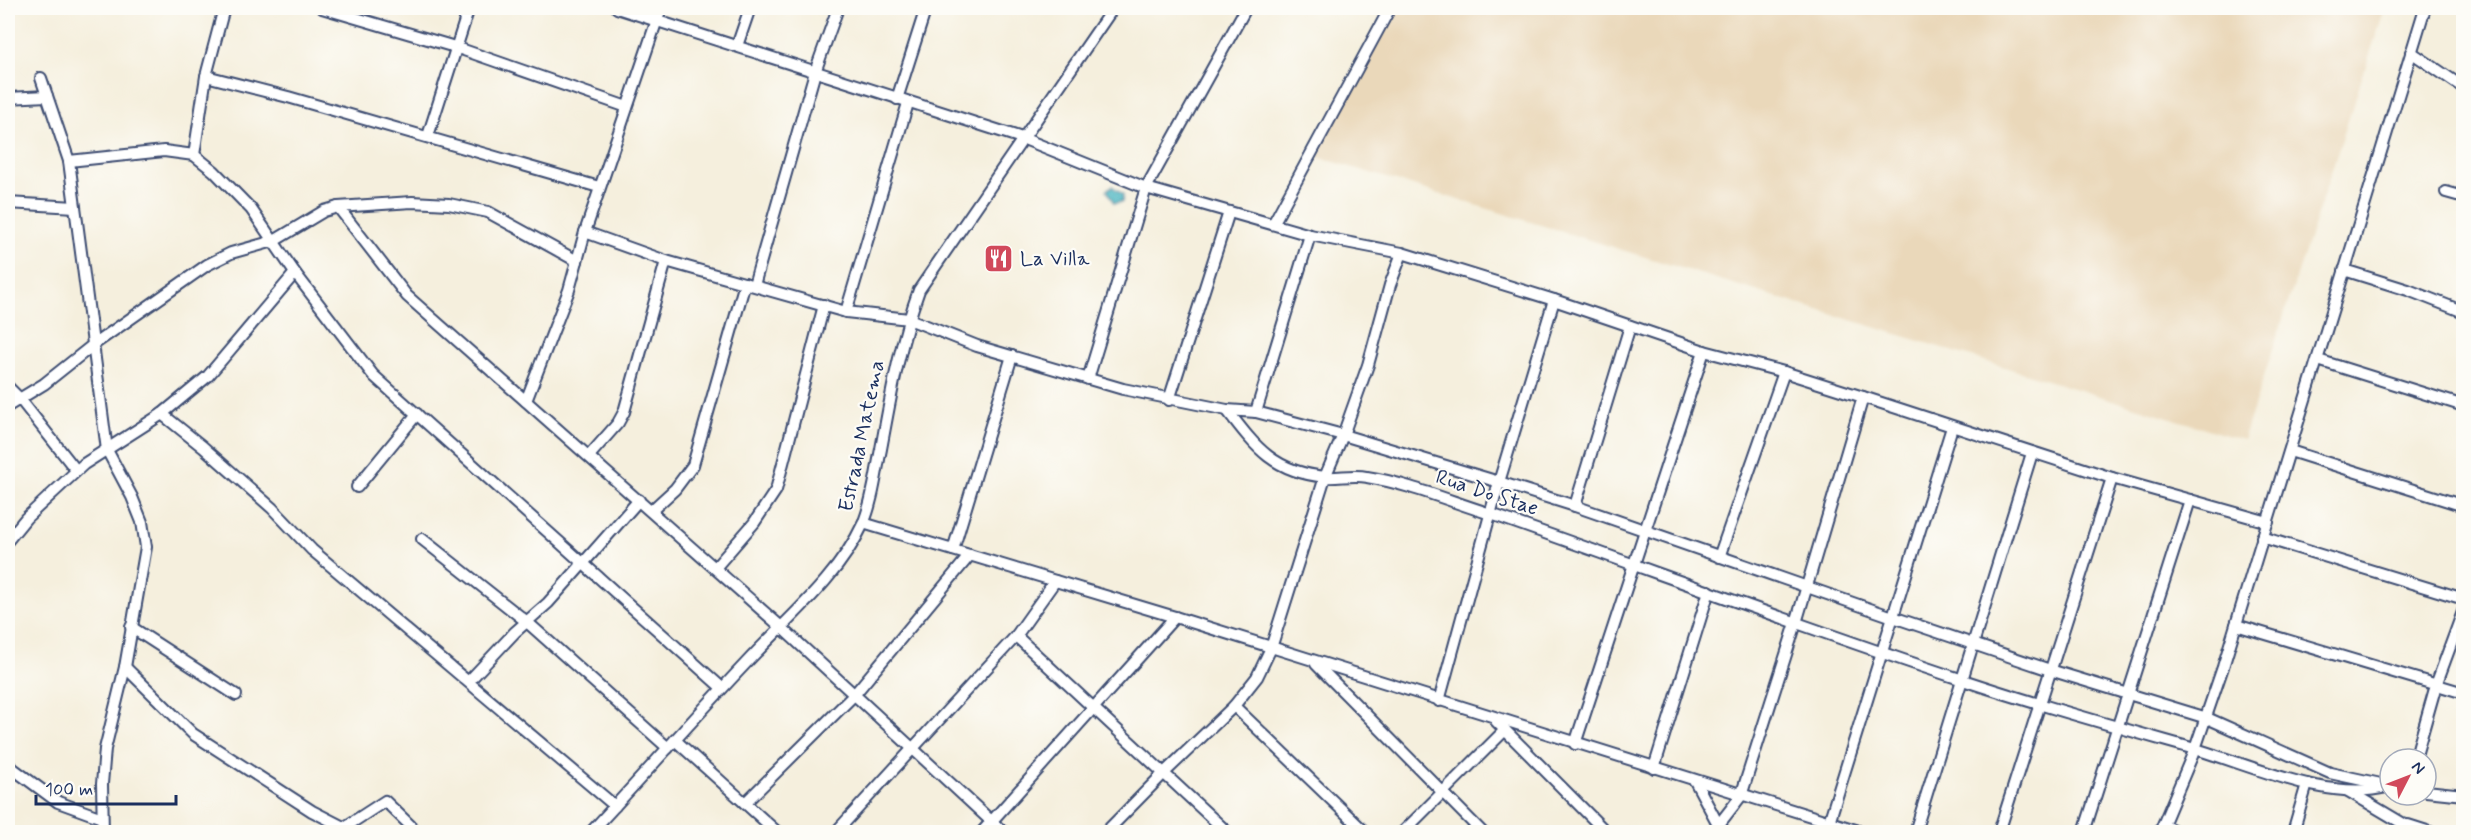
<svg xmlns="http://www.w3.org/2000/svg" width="2471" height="840" viewBox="0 0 2471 840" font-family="Mynerve,sans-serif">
<rect width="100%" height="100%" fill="#fdfcf7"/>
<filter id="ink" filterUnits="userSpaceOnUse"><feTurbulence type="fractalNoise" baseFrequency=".0167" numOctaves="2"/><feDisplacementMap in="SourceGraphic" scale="12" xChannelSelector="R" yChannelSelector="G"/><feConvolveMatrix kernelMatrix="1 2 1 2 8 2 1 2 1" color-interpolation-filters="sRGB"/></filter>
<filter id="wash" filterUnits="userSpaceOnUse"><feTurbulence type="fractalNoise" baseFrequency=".008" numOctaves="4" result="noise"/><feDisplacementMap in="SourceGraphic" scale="24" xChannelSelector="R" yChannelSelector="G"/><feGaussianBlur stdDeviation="1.35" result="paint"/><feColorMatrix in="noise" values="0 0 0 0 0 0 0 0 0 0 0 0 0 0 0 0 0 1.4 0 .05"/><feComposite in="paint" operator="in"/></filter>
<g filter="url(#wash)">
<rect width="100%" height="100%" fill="#f5efdd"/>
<polygon fill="#ead8ba" points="1395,8 2385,8 2243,440 1315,156"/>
<polygon fill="#46b4c0" stroke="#30728f" stroke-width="1.5" points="1112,186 1123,195 1122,202 1114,203 1107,190"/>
</g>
<g filter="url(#ink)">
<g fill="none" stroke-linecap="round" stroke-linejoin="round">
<defs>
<g id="minor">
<polyline points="322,8 455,47 627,107"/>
<polyline points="617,8 1022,138 1146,188 1310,235 1402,253 1554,300 1704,351 1784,372 1863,397 2112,478 2268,522"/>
<polyline points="737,46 750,8"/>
<polyline points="2411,52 2464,88"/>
<polyline points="206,76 288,97 599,187"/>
<polyline points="41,78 69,161 107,450 132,497 142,522 146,547 125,667 105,749 102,784 103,832"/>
<polyline points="8,98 47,96"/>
<polyline points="897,99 926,8"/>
<polyline points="428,136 469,8"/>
<polyline points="194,155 206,76 224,8"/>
<polyline points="69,161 164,151 194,155 214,171 251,209 295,273 373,375 722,688"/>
<polyline points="2446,192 2464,197"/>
<polyline points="8,203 75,207"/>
<polyline points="338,207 407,296 780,626 1003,832"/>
<polyline points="1273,224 1390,8"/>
<polyline points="585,232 666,261 846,312 909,319 977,346 1123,389 1227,410 1256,412 1343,435 1499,482 1575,506 1893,617 2050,670 2207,718 2330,773 2390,786"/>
<polyline points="2344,270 2408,290 2464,312"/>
<polyline points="754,285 815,72 838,8"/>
<polyline points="846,312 908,103"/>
<polyline points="2318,360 2464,406"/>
<polyline points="1088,379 1146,188 1246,8"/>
<polyline points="8,387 20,399 76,470"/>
<polyline points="1169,400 1229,212"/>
<polyline points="526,401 569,290 585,232 661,8"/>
<polyline points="8,406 44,384 93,345 207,265 231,253 274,241 324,211 338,207 412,202 449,204 488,212 577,261"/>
<path d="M1227 410C1256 448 1274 472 1326 477 1339 478 1354 474 1367 477 1407 483 1452 502 1491 514 1648 569 1805 628 1963 680 2040 706 2117 727 2195 749 2252 765 2327 802 2387 787"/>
<polyline points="1256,412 1310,235"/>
<polyline points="162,414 203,447 272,508 312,550 615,806"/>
<polyline points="2290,451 2464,506"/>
<polyline points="589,456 618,423 624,412 666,261"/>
<polyline points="357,487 417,414"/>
<polyline points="1575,506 1630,326"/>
<polyline points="651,511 675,489 693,465 745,283"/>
<polyline points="863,523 1175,617 1862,832"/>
<polyline points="2262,537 2464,599"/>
<polyline points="422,539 527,622 668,748"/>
<polyline points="8,540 26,518 84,464 162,414 208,376 295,273"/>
<polyline points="953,550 1012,356"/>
<polyline points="1719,557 1784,372"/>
<polyline points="715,568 754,523 776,490 824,305"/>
<polyline points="2236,625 2464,693"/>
<polyline points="131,627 236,695"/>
<polyline points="1016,636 1227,832"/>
<polyline points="1316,664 1482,832"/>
<polyline points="125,667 193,734 312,811 353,832"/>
<polyline points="469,681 515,632 548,603 639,500"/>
<polyline points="1439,701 1499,482 1554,300"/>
<polyline points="1234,706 1365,832"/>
<polyline points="1496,721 1606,832"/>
<polyline points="675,740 777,832"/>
<polyline points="1575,744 1704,351"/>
<polyline points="2415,759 2436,685 2464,609"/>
<polyline points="8,765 58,802 102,818"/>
<polyline points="1654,768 1709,591"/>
<polyline points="1695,781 1719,826 1726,832"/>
<polyline points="2348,791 2402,823 2414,832"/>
<polyline points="2426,791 2464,795"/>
<polyline points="745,803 854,695 970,555"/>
<polyline points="1829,822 1952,427"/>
<polyline points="2163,825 2177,832"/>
<polyline points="2408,825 2430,832"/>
<polyline points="345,827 385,801 417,832"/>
<path d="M591 832C643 776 694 718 747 662 787 619 838 578 863 524 873 501 876 473 881 449 891 395 900 342 919 290L1113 8"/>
<polyline points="836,832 1016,636 1055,581"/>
<polyline points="982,832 1175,617"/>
<polyline points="1106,832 1163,774 1234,706 1257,677 1271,648 1325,477 1343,435 1368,365 1390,285 1402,253"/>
<polyline points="1403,832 1505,730"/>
<polyline points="1713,832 1741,796 1796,623 1863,397"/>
<polyline points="1915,832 2032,453"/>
<polyline points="1999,832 2112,478"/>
<polyline points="2084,832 2190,500"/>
<polyline points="2160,832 2195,749 2223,667 2425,8"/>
<polyline points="2293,832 2307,784"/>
</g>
</defs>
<use href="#minor" stroke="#3c4c71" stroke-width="14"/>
<use href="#minor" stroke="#fff" stroke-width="10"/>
</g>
</g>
<defs>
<symbol id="restaurant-square" viewBox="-11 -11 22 22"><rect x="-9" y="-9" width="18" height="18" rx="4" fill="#d1495b" stroke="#fdfcf7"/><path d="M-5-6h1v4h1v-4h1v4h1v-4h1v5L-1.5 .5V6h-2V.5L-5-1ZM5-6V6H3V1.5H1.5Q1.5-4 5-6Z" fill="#fff"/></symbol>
</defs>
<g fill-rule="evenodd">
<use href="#restaurant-square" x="982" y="242" width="33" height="33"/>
</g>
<g text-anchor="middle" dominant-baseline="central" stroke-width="4.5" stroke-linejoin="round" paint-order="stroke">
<g font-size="21" fill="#1b2f5e" stroke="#fdfcf7" text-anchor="start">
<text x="1020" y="259">La Villa</text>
</g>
<g font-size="21" fill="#1b2f5e" stroke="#fdfcf7">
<text transform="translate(862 436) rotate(-78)">Estrada Matema</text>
<text transform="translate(1487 493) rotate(18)">Rua Do Stae</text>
</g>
</g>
<rect width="2471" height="840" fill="none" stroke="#fdfcf7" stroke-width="30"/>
<g transform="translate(2408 777) rotate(48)"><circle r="28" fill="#fdfcf7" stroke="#a3aaba" stroke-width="1.5"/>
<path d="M0-4.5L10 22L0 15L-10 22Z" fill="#d1495b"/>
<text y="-9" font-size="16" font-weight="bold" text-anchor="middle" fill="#1b2f5e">N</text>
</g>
<path d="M36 795v9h140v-9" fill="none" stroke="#1b2f5e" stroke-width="3"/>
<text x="45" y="795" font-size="18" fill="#1b2f5e" stroke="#fdfcf7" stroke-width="4.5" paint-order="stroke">100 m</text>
</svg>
